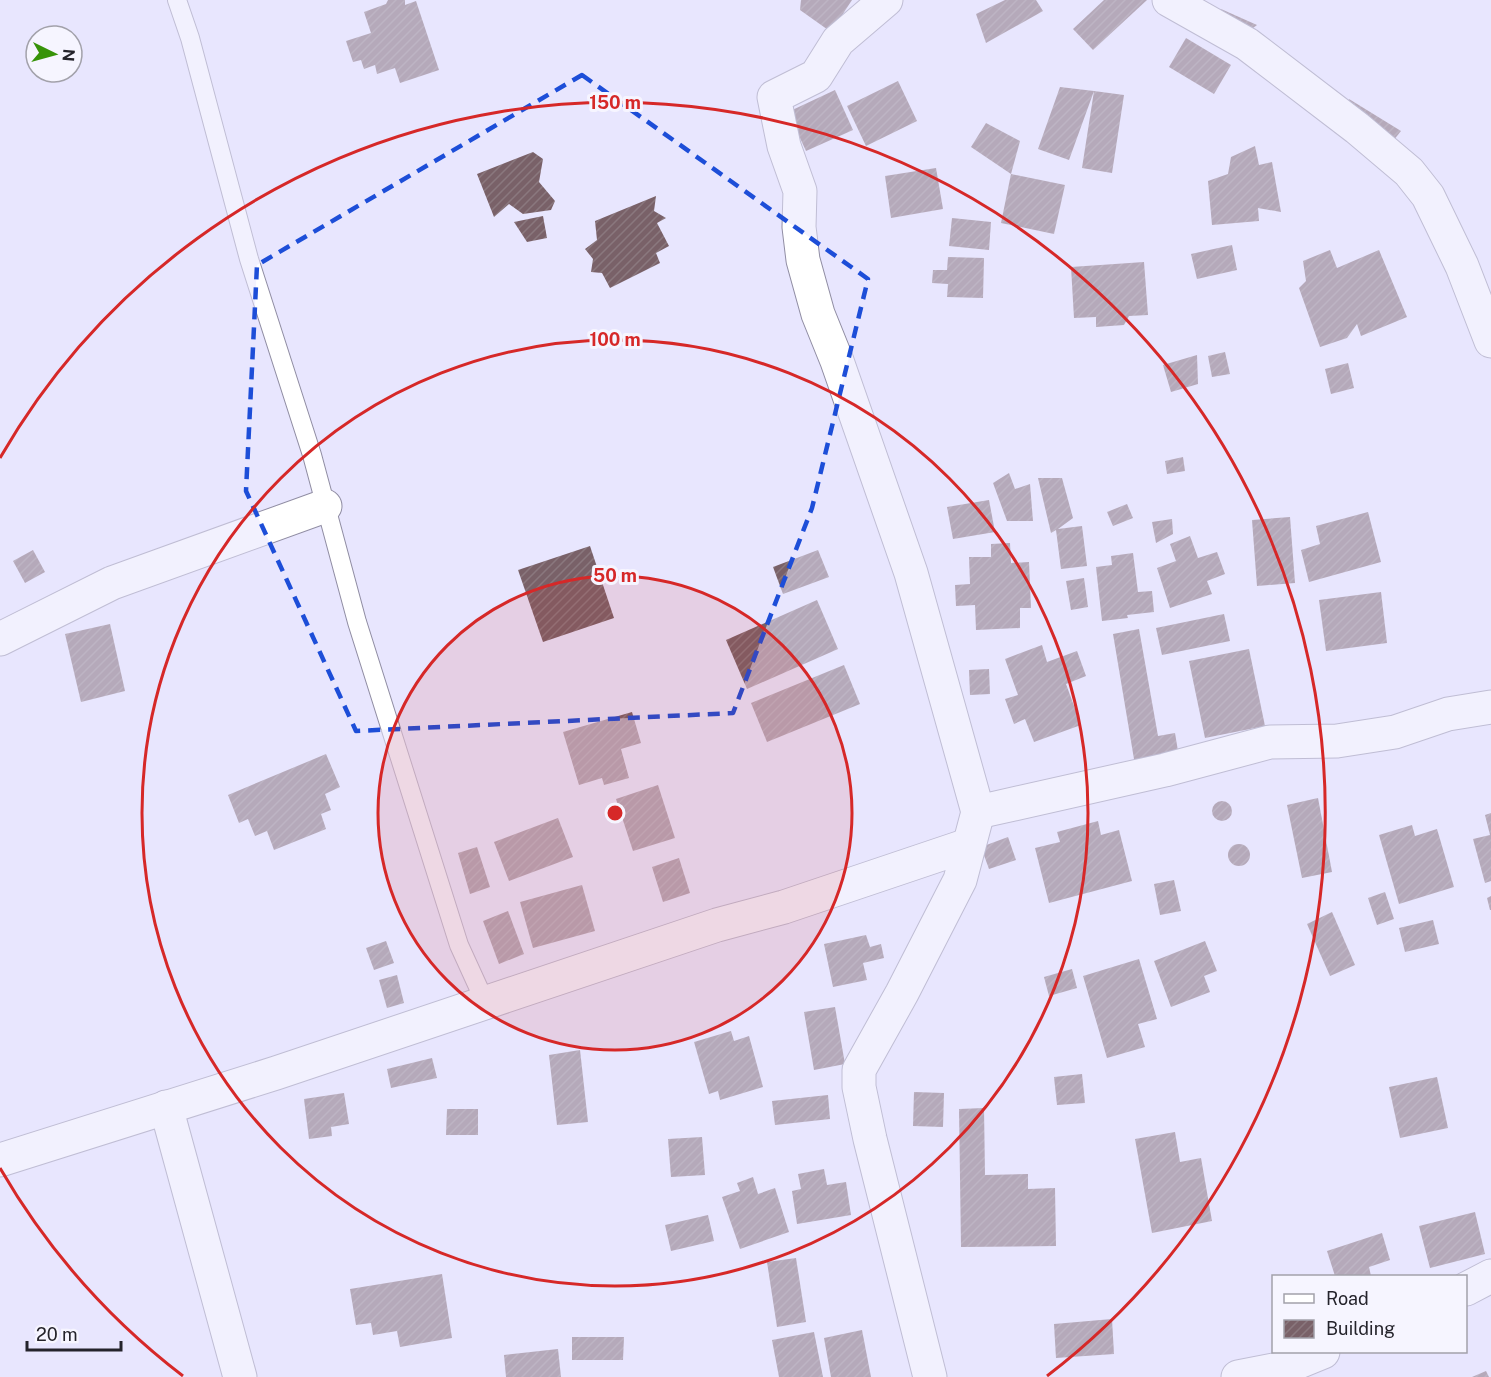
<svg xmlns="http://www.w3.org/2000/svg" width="1491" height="1377" viewBox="0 0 1491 1377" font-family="'Public Sans',sans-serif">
<defs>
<pattern id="building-hatch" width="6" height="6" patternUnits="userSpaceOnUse" patternTransform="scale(1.5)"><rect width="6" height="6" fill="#796168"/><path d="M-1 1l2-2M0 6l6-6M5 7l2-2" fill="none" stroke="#8a787e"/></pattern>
</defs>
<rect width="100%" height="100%" fill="#e8e6fe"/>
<g fill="url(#building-hatch)">
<polygon points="388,0 405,0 405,5 416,1 439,70 400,83 395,68 377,74 375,65 364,69 361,60 353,62 346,41 371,33 364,12 386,4"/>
<polygon points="801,0 852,0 831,32 800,10"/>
<polygon points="1005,0 1036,0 1043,11 986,43 976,14"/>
<polygon points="1104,0 1147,0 1093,50 1073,29"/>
<polygon points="1221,9 1257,25 1249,31 1230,26"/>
<polygon points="1186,38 1231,65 1214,94 1169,67"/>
<polygon points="898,81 917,121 866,146 847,106"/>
<polygon points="1060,87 1094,91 1124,95 1112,173 1082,168 1094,91 1069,160 1038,149"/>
<polygon points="835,90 853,130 806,151 788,112"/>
<polygon points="1349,99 1401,131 1393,141 1347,108"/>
<polygon points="986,123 1020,141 1011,174 971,147"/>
<polygon points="1255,146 1259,165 1272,162 1281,212 1258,208 1259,221 1212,225 1208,181 1228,174 1231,157"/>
<polygon points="533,152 543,159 539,182 555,201 551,210 523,214 509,204 494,217 477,174"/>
<polygon points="936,168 943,209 891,218 885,176"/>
<polygon points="1011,174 1065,185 1054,234 1001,223"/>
<polygon points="656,196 654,211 666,218 657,223 669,246 656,253 660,263 610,288 602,273 591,272 593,259 585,249 597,240 595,221"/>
<polygon points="543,216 547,238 527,242 514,222"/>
<polygon points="952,218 991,222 989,250 949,246"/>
<polygon points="1232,245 1237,270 1197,279 1191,254"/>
<polygon points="1330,250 1337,268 1379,250 1407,317 1361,336 1357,324 1347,338 1320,347 1299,288 1306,281 1303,261"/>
<polygon points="948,257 984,258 983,298 947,297 948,284 932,283 933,270 947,270"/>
<polygon points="1144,262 1148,315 1129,316 1124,325 1096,327 1096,317 1074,318 1071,267"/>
<polygon points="1225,352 1230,374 1212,377 1208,356"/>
<polygon points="1197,355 1198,384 1171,392 1163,365"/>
<polygon points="1348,363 1354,388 1331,394 1325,369"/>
<polygon points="1183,457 1185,471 1167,474 1165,461"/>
<polygon points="1009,473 1015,489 1030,484 1033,521 1007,521 993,483"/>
<polygon points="1038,478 1062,478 1073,518 1058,529 1082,526 1087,566 1061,569 1056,530 1051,533"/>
<polygon points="989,500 995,532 953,539 947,507"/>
<polygon points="1127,504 1133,518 1113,526 1107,512"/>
<polygon points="1368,512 1381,562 1309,582 1301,550 1320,544 1316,526"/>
<polygon points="1290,517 1295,583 1257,586 1252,520"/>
<polygon points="1172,519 1173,534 1156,543 1152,522"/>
<polygon points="1190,536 1198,558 1217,552 1225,574 1207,581 1212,594 1170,608 1157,568 1176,561 1170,544"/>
<polygon points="1010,543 1011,563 1029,562 1031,608 1020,608 1020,628 976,630 975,605 956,606 955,585 970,584 969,557 991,557 991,544"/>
<polygon points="590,546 614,618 543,642 518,570"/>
<polygon points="33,550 45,572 25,583 13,561"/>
<polygon points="818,550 829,577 783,594 773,567"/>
<polygon points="1133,553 1138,592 1152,591 1154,612 1127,615 1128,618 1102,621 1096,567 1112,565 1111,556"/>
<polygon points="1084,578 1088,607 1071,610 1066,581"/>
<polygon points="1381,592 1387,643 1326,651 1319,600"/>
<polygon points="817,600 838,649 747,689 726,640"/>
<polygon points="1224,614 1230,641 1162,655 1156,628"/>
<polygon points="110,624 125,691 81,702 65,634"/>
<polygon points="1139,629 1158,736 1175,733 1179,757 1135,765 1113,634"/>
<polygon points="1042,645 1047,662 1077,651 1086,676 1066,684 1081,725 1034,742 1025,719 1014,724 1005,699 1018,695 1005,659"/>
<polygon points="1249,649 1265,726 1205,738 1189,661"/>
<polygon points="844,665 860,704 767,742 751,703"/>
<polygon points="989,669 990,694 970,695 969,670"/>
<polygon points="632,712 641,743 621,749 629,778 604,785 602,778 579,785 563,732"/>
<polygon points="326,754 340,787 325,794 331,810 321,814 326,829 274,850 267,831 255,836 248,819 239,823 228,795"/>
<polygon points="658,785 675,838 633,851 616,799"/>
<polygon points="1318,798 1332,872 1302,878 1287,805"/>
<circle cx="1222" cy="811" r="10"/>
<polygon points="1491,813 1491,881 1485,883 1473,839 1490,835 1485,815"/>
<polygon points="558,818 573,857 509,881 494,842"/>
<polygon points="1098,821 1101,835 1119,830 1132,881 1049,903 1035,848 1060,842 1057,832"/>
<polygon points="1412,825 1415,836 1437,829 1454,887 1399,904 1379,835"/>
<polygon points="1008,837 1016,860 989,869 981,847"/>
<circle cx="1239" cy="855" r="11"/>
<polygon points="477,847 490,887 470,894 458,853"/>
<polygon points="679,858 690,893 663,902 652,867"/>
<polygon points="1174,880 1181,911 1160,915 1154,884"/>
<polygon points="582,885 595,931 533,948 520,902"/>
<polygon points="1385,892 1394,919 1377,925 1368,898"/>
<polygon points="1491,896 1491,910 1490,910 1487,898"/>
<polygon points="508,911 524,954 499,964 483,921"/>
<polygon points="1332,912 1355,965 1330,976 1307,924"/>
<polygon points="1433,920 1439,944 1405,952 1399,928"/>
<polygon points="866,935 870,947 881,944 884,958 863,963 867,980 833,987 824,944"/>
<polygon points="386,941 394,963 374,970 366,948"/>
<polygon points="1205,941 1217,971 1204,976 1210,992 1171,1007 1154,961"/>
<polygon points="1139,959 1157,1019 1138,1024 1145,1047 1107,1058 1083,976"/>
<polygon points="1072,969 1077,988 1049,996 1044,977"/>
<polygon points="397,975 404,1003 387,1008 379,980"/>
<polygon points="835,1007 845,1064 814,1070 804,1012"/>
<polygon points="731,1031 734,1041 749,1036 763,1087 720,1100 718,1091 709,1094 694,1042"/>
<polygon points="580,1050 588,1122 557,1125 549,1055"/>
<polygon points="432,1058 437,1078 391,1088 387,1069"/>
<polygon points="1082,1074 1085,1103 1057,1105 1054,1077"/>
<polygon points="1437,1077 1448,1128 1400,1138 1389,1087"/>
<polygon points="914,1092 944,1093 943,1127 913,1126"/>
<polygon points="344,1093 349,1124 331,1127 332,1136 309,1139 304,1099"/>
<polygon points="828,1095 830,1119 775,1125 772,1101"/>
<polygon points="984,1108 985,1175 1028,1174 1028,1189 1055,1188 1056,1246 961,1247 959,1109"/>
<polygon points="447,1109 478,1109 478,1135 446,1135"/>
<polygon points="1175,1132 1180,1162 1201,1158 1212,1221 1152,1233 1135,1139"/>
<polygon points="702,1137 705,1175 671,1177 668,1139"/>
<polygon points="824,1169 827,1185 846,1182 851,1215 797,1224 792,1191 801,1189 798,1174"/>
<polygon points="753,1177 758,1194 775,1188 789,1232 740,1249 722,1197 740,1191 737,1183"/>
<polygon points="1475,1212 1485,1254 1430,1268 1419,1226"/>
<polygon points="708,1215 714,1241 671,1251 665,1225"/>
<polygon points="1382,1233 1390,1260 1369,1267 1371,1276 1335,1276 1327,1251"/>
<polygon points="796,1258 806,1322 777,1327 767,1262"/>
<polygon points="442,1274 452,1338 400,1347 397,1331 373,1335 371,1323 356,1325 350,1289"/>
<polygon points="1112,1319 1114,1354 1056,1358 1054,1324"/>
<polygon points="862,1330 871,1377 831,1377 824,1338"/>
<polygon points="814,1332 823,1377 779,1377 772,1340"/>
<polygon points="572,1337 624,1337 623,1360 572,1360"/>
<polygon points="558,1349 561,1377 506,1377 504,1355"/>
<polygon points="1486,1371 1489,1377 1472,1377"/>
</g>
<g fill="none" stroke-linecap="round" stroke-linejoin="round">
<defs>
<polyline id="service" points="177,0 190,38 249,259 312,455 357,622 459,945 485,1002"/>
<g id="minor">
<polyline points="886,0 838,41 816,76 774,97 784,146 800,191 799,227 803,260 818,314 837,361 911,573 978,812 960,880 902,993 859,1070 859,1087 870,1139 930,1377"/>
<polyline points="1169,0 1247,44 1357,128 1409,172 1428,196 1462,266 1491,341"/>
<polyline points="0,639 112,583 325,506"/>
<polyline points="978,812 1165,770 1270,742 1337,741 1395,732 1448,714 1491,707"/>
<polyline points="166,1107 240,1377"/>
<polyline points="0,1160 276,1073 717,925 784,907 968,845"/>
<polyline points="1466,1289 1491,1276"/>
<polyline points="1238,1377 1284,1368 1323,1352"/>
</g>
</defs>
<use href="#service" stroke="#908da3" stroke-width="20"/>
<use href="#minor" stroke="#908da3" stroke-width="35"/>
<use href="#service" stroke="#fff" stroke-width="18"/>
<use href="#minor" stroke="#fff" stroke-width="33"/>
</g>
<path d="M0 0H1491V1377H0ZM582 75 868 279 812 508 733 713 356 731 246 491 257 265Z" fill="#e8e6fe" fill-opacity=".55" fill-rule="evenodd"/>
<path fill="none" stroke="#1d4ed8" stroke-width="4.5" stroke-dasharray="12 8" stroke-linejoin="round" d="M582 75 868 279 812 508 733 713 356 731 246 491 257 265Z"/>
<circle cx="615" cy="813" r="237" fill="#d62828" fill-opacity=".12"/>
<g fill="none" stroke="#d62828" stroke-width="3">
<circle cx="615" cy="813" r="237"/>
<circle cx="615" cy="813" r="473"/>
<path d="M183 1376A710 710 0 0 1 0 1168M0 458A710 710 0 1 1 1047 1376"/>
</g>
<circle cx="615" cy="813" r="9" fill="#d62828" stroke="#f6f5ff" stroke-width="3"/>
<g font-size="18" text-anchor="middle" font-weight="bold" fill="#d62828" stroke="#f6f5ff" stroke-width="6" stroke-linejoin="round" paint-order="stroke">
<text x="615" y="109">150 m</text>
<text x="615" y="346">100 m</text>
<text x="615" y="582">50 m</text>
</g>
<rect x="1272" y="1275" width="195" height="78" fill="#f6f5ff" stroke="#a2a1aa" stroke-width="1.5"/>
<rect x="1284" y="1294" width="30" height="9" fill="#ffffff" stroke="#a2a1aa" stroke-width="1.5"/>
<text x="1326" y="1305" font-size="18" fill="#24232b">Road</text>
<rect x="1284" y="1320" width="30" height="18" fill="url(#building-hatch)" stroke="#a2a1aa" stroke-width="1.5"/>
<text x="1326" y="1335" font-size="18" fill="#24232b">Building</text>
<g transform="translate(54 54) rotate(95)"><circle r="28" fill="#f6f5ff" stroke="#a2a1aa" stroke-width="1.5"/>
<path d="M0-4.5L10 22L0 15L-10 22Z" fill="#379309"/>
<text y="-9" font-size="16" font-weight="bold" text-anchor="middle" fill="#24232b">N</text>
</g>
<path d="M27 1341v9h94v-9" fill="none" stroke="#24232b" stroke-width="3"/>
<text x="36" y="1341" font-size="18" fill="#24232b" stroke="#f6f5ff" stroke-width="4.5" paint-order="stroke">20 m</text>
</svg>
